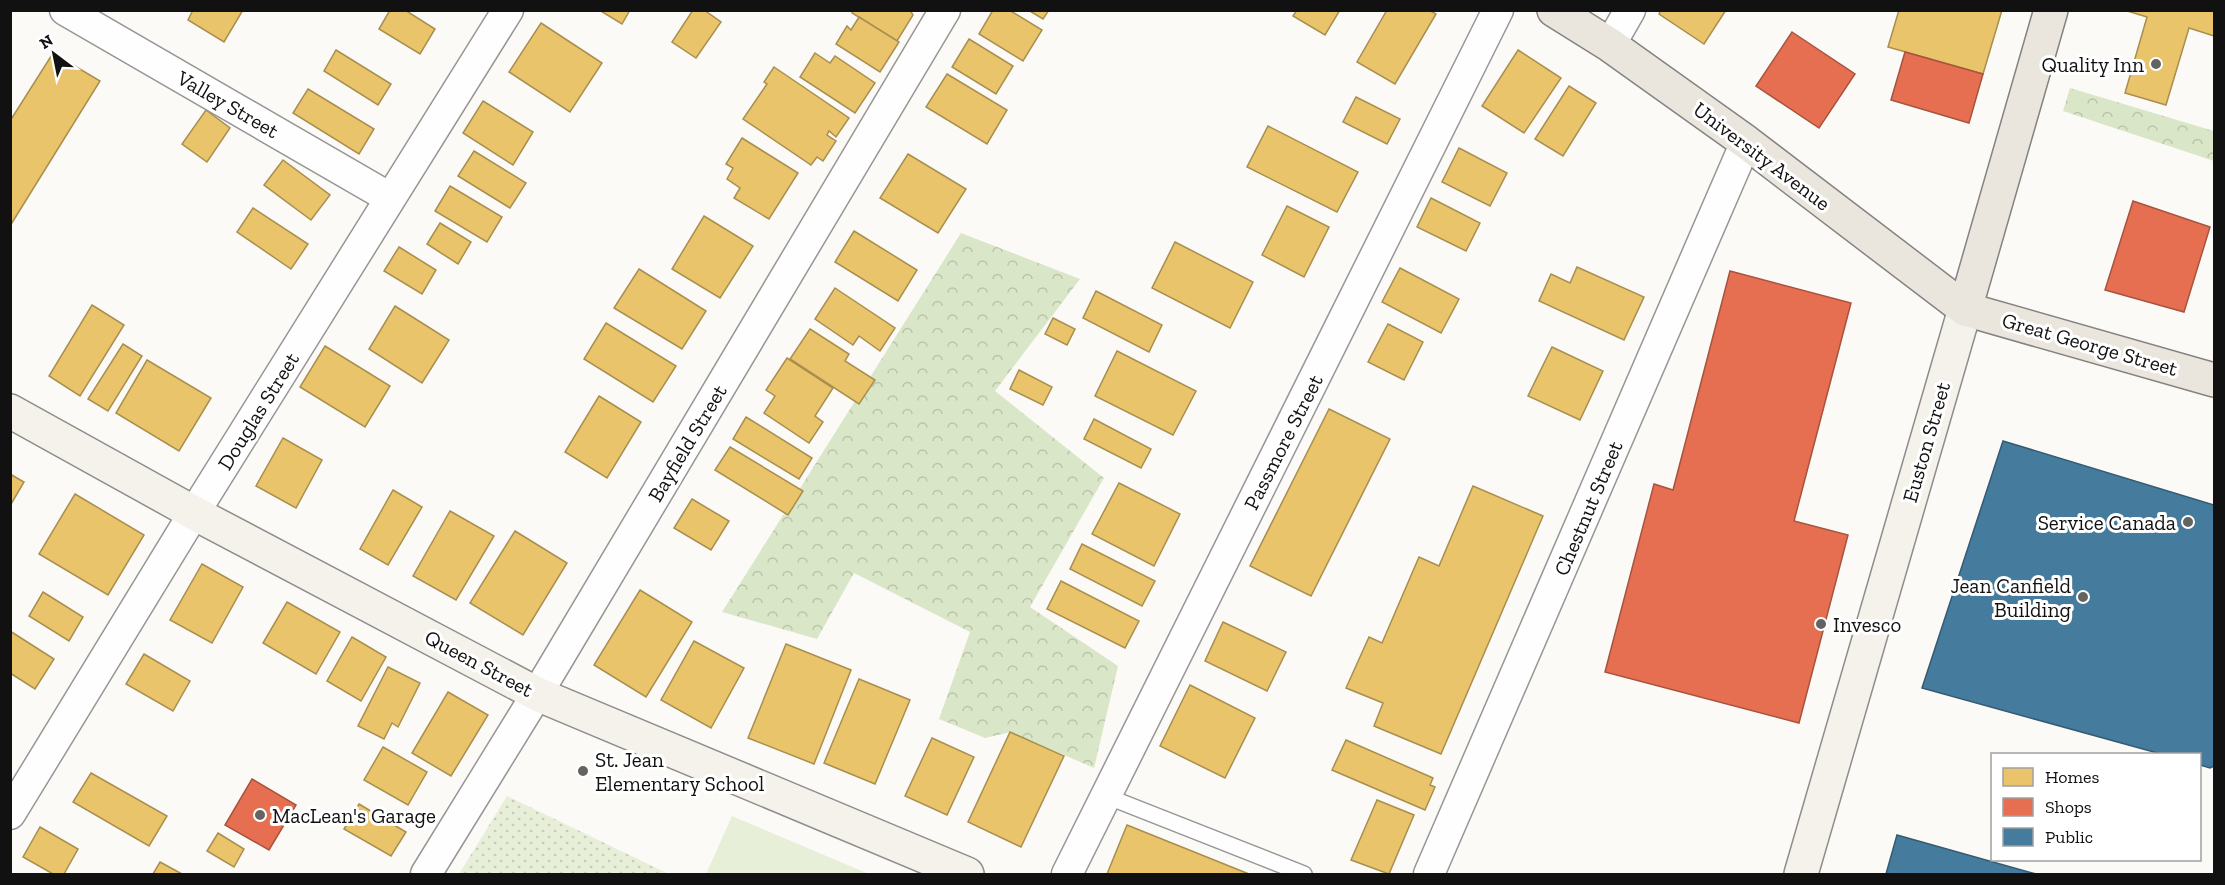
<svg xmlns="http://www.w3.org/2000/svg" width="2225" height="885" viewBox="0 0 2225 885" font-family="'Zilla Slab',serif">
<defs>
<pattern id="forest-crowns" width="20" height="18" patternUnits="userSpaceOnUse" patternTransform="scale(1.5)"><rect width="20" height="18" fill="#dae6c8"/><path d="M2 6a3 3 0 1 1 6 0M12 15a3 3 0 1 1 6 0" fill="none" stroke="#bac4ab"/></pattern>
<pattern id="park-dots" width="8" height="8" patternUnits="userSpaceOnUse" patternTransform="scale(1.5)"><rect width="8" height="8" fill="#e8efd9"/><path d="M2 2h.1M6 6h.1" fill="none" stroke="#c6ccb9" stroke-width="1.8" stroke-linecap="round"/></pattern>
</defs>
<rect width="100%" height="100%" fill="#fcfaf7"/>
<polygon fill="#e8efd9" points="732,816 869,874 706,874"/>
<g fill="url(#forest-crowns)">
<polygon points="2070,88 2214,131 2214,161 2063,111"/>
<polygon points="961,233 1080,279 995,391 1104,478 1030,607 1118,666 1094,768 1011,732 985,738 939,719 970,632 854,573 817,639 722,612"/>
</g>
<polygon fill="url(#park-dots)" points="507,796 669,874 459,874"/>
<g fill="#e9c46a" stroke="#a88e4f" stroke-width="1.5">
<polygon points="193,10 243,10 224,42 188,20"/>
<polygon points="390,10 405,10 435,29 420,54 379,29"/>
<polygon points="599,10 630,10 622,24"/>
<polygon points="693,10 704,10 721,22 696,58 672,42"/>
<polygon points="853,10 910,10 913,15 897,41 852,13"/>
<polygon points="993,10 1009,10 1042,30 1023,61 979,34"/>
<polygon points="1028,10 1049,10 1043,19"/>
<polygon points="1297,10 1340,10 1325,35 1293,16"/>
<polygon points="1387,10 1429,10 1436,14 1395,84 1357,62"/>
<polygon points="1661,10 1726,10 1704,44 1659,14"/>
<polygon points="1899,10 2002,10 1983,74 1888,47"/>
<polygon points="2124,10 2214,10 2214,36 2189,28 2166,105 2125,93 2147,17"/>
<polygon points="859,17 899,42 880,72 836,44 847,26 851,30"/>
<polygon points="541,23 602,63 570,112 509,72"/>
<polygon points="969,39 1013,66 996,94 952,67"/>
<polygon points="336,50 391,84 378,105 324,71"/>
<polygon points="1518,50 1561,78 1524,133 1482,106"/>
<polygon points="53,53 100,81 10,226 10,121"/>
<polygon points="815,53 830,63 835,56 875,83 855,113 800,77"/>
<polygon points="774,67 849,118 836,137 829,131 827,135 836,141 823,161 817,157 811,165 743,119 767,84 764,82"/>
<polygon points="947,74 1007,110 987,144 926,107"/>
<polygon points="1569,86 1596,103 1563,156 1535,139"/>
<polygon points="308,89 374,129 359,154 293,113"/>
<polygon points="1356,97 1400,119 1387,144 1343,122"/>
<polygon points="483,101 533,132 513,165 463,133"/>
<polygon points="206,110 230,128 207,162 182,144"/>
<polygon points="1268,126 1358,172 1337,212 1247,167"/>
<polygon points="742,138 798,173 769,219 734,198 740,188 727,179 733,168 726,164"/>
<polygon points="1459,148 1507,173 1490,206 1442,182"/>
<polygon points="474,151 526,183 510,208 458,176"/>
<polygon points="908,154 966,189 938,233 880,198"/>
<polygon points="283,160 330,195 311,220 264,185"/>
<polygon points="450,186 502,217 487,242 435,211"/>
<polygon points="1431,198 1480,223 1466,251 1417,227"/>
<polygon points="1287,206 1329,227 1304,277 1262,255"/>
<polygon points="253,208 308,244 291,269 237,232"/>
<polygon points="704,216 753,246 720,298 672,269"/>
<polygon points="440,223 471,242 458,264 427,244"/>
<polygon points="854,231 917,270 898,301 835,262"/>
<polygon points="1175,242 1253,282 1230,328 1152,288"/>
<polygon points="399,247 436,270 422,294 384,271"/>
<polygon points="1577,267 1644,297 1624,340 1539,301 1551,274 1570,283"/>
<polygon points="1400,268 1459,299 1441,333 1382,302"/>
<polygon points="639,269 706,311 682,349 614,308"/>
<polygon points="835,288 895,328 880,351 859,336 853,345 815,319"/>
<polygon points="1096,291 1162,325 1149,352 1083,318"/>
<polygon points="92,305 124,325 80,396 49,376"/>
<polygon points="395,306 449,340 422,383 369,349"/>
<polygon points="1053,318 1075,329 1067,345 1045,334"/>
<polygon points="606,323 676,366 653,402 584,359"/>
<polygon points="1388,324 1423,342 1404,380 1368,362"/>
<polygon points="810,329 849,354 845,361 875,380 859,404 790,359"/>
<polygon points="123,344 142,356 108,411 88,399"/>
<polygon points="325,346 390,386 365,427 300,387"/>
<polygon points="1552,347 1603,371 1580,420 1528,396"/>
<polygon points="1117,351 1196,391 1173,435 1095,396"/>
<polygon points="787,358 833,388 815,416 823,422 809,443 764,413 775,396 766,390"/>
<polygon points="147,360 211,398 179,451 116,413"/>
<polygon points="1019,370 1052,387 1043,405 1010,389"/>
<polygon points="599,396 641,422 607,478 565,452"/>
<polygon points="1329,409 1390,439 1311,596 1250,566"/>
<polygon points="746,417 812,458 799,479 733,439"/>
<polygon points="1094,419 1151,449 1141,468 1084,439"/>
<polygon points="283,438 322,460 296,508 256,486"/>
<polygon points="730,447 803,491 788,515 715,470"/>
<polygon points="10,474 24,482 10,506"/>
<polygon points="1119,483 1180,514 1154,566 1092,534"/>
<polygon points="1473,486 1543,516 1441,754 1374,726 1383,703 1346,688 1369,637 1382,643 1419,557 1439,566"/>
<polygon points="393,490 422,507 388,565 360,549"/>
<polygon points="75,494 144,535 108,595 39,554"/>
<polygon points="692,499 729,521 711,550 674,528"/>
<polygon points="450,511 494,536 456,600 413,576"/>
<polygon points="515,531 567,563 523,635 470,603"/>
<polygon points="1082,544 1155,581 1142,606 1070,569"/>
<polygon points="202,564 243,587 212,643 170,620"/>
<polygon points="1061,581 1139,621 1125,648 1047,609"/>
<polygon points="640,590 692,622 646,697 594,665"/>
<polygon points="43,592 83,617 69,641 29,616"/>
<polygon points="287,602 340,632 316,674 263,643"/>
<polygon points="1223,622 1286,652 1267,691 1205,661"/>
<polygon points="10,631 54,659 35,689 10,673"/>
<polygon points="352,637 386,657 361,701 327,681"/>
<polygon points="694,641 744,668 711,728 661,700"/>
<polygon points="786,644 851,670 814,764 748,738"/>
<polygon points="144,654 190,681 173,711 126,684"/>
<polygon points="388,667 420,683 398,727 392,723 384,739 358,726"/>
<polygon points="859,679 910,700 875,784 824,763"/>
<polygon points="1190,685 1255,718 1225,778 1160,746"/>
<polygon points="448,692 488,715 451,776 412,753"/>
<polygon points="1010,732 1064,756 1021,847 968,822"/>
<polygon points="932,738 974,757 947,815 905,796"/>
<polygon points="1346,740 1433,778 1430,785 1435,787 1425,810 1332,770"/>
<polygon points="383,747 427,772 408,805 364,780"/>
<polygon points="91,773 167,816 149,846 73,802"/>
<polygon points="1377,800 1414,815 1389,874 1351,860"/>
<polygon points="359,804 406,832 391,856 344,829"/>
<polygon points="1127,825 1249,874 1107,874"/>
<polygon points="40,827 78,849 64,874 53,874 23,857"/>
<polygon points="218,833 244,849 234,867 207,851"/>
<polygon points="160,862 182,874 153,874"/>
</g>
<g fill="#e76f51" stroke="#a7533e" stroke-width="1.5">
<polygon points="1792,32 1855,74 1819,128 1756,86"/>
<polygon points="1905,52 1983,74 1969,123 1891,100"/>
<polygon points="2133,201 2210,227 2184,312 2105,290"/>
<polygon points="1730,271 1851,303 1794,521 1848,535 1799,723 1605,672 1654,484 1673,490"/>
<polygon points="252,779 296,805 269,850 225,825"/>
</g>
<g fill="#457b9d" stroke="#355b73" stroke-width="1.5">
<polygon points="2003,441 2214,505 2214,766 2210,768 2200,765 2200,754 2161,754 1922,688"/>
<polygon points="1897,835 2036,874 1886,874"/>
</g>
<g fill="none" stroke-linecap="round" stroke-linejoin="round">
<defs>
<polyline id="lane" points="1106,796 1304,874"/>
<g id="street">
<polyline points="65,10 390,198"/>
<polyline points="1610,45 1630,10"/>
<polyline points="10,814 194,513 508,10"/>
<polyline points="426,874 537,694 945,10"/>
<polyline points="1067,874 1498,10"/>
<polyline points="1429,874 1746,142"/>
</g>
<g id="secondary">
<polyline points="10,411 194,513 537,694 967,874"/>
<polyline points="1801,874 1965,309"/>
</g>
<g id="primary">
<polyline points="1554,10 1610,45 1746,142 1965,309 2214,380"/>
<polyline points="1965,309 2051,10"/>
</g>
</defs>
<use href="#lane" stroke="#979695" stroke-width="18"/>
<use href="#street" stroke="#979695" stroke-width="33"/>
<use href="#secondary" stroke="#8d8d8b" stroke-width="36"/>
<use href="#primary" stroke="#848382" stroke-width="36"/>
<use href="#lane" stroke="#fffefe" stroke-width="15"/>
<use href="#street" stroke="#fffefe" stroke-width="30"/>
<use href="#secondary" stroke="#f5f2ec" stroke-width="33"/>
<use href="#primary" stroke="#ebe6dd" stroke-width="33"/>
</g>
<g fill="#636362" stroke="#fff" stroke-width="2">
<circle cx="2156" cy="64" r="6"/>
<circle cx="2188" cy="522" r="6"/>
<circle cx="2083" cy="597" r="6"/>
<circle cx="1821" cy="624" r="6"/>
<circle cx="583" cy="771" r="6"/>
<circle cx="260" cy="815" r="6"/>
</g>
<g text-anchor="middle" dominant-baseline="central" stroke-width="6" stroke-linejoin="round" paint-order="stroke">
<g font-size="21" fill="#111" stroke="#fff" text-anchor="end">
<text x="2144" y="64">Quality Inn</text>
<text x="2176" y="522">Service Canada</text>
<text x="2071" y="585">Jean Canfield<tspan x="2071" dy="24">Building</tspan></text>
<text x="1833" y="624" text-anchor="start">Invesco</text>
<text x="595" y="759" text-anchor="start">St. Jean<tspan x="595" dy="24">Elementary School</tspan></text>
<text x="272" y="815" text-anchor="start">MacLean's Garage</text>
</g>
<g font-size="21" fill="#111" stroke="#fff">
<text transform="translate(228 104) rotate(30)">Valley Street</text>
<text transform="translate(1762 156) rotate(37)">University Avenue</text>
<text transform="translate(2090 344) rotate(16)">Great George Street</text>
<text transform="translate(258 411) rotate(-58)">Douglas Street</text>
<text transform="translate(1283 442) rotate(-63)">Passmore Street</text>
<text transform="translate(1926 442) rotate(-74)">Euston Street</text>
<text transform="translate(687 443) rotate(-59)">Bayfield Street</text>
<text transform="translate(1588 508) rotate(-67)">Chestnut Street</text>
<text transform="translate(479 663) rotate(28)">Queen Street</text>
</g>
</g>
<rect width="2225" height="885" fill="none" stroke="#111111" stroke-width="24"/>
<rect x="1991" y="753" width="210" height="108" fill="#ffffff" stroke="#a0a0a0" stroke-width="1.5"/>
<rect x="2003" y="768" width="30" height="18" fill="#e9c46a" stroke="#a0a0a0" stroke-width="1.5"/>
<text x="2045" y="783" font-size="18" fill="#111111">Homes</text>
<rect x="2003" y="798" width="30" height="18" fill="#e76f51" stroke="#a0a0a0" stroke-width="1.5"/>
<text x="2045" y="813" font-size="18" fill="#111111">Shops</text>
<rect x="2003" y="828" width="30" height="18" fill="#457b9d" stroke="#a0a0a0" stroke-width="1.5"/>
<text x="2045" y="843" font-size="18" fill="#111111">Public</text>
<g transform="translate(54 54) rotate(328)" stroke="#ffffff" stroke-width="4.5" paint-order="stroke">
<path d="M0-4.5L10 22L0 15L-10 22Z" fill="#111111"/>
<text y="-9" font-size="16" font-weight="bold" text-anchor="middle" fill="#111111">N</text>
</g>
</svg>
